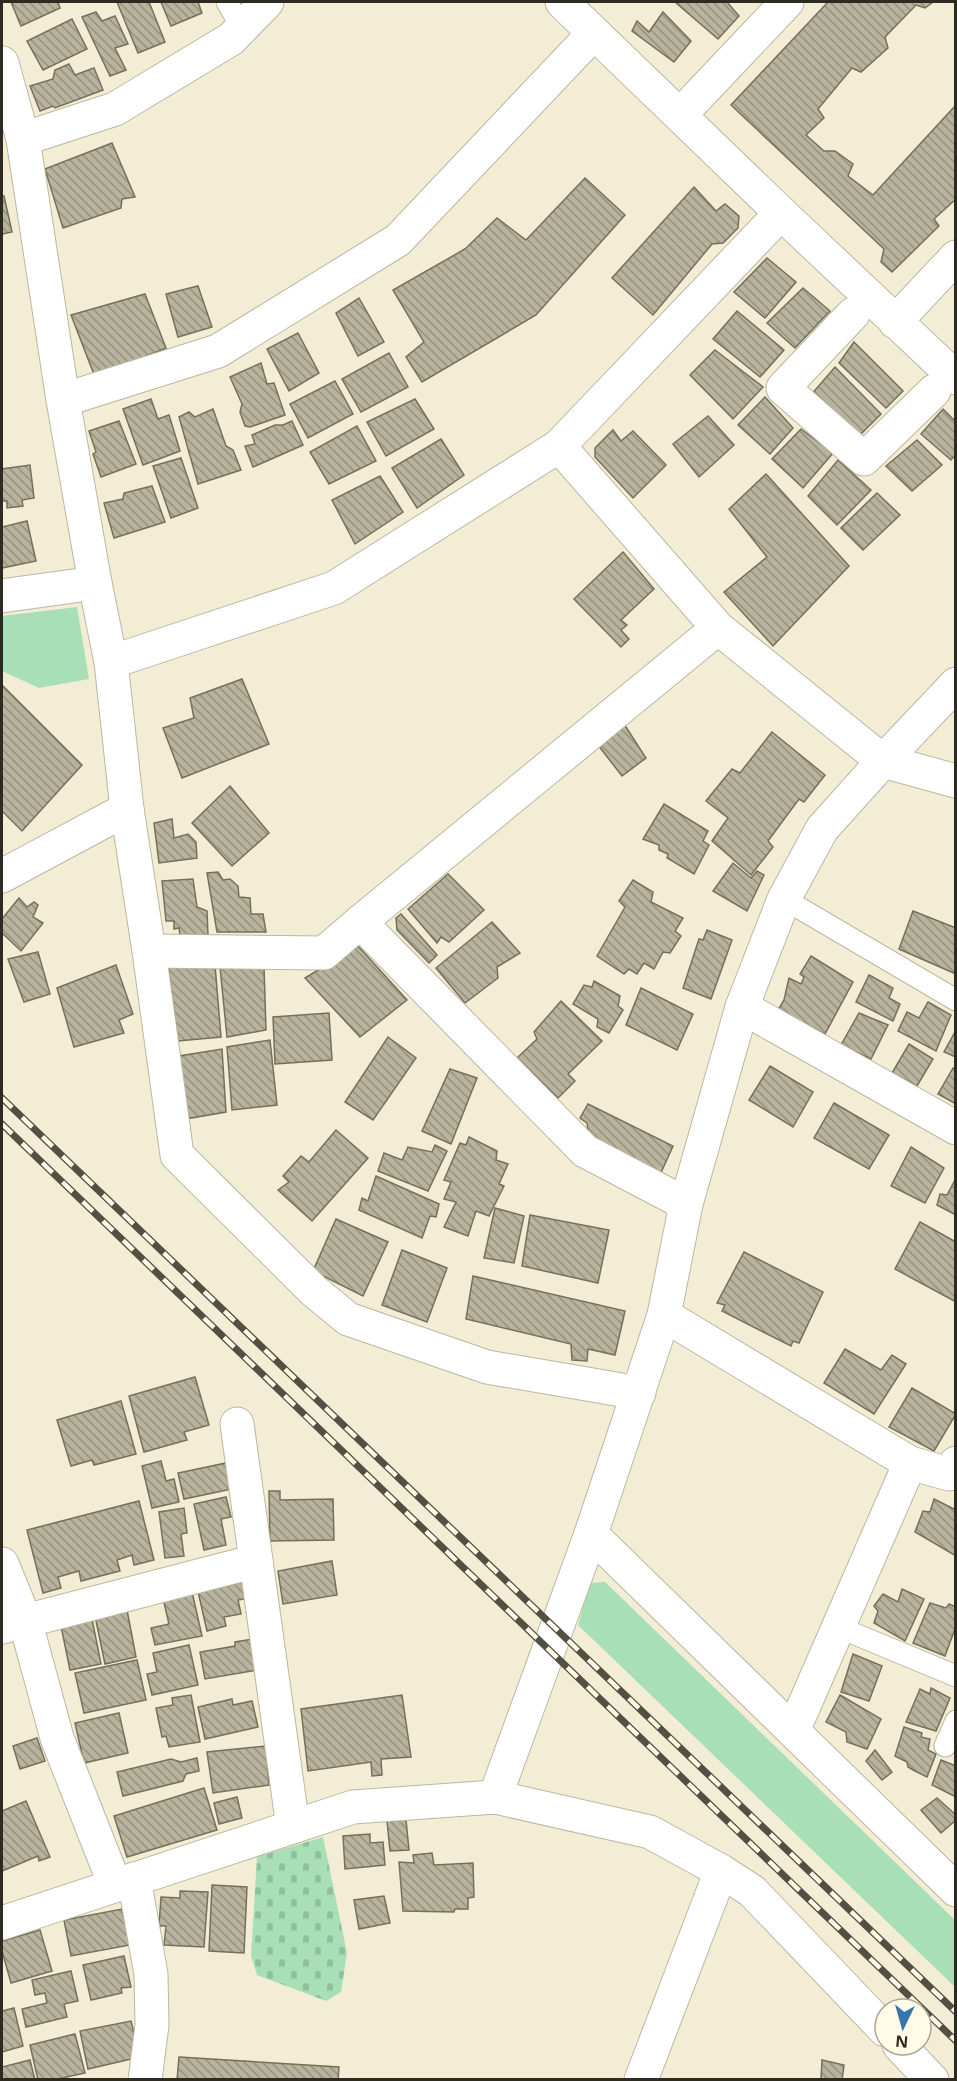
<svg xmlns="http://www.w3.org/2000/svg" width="957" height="2081" viewBox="0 0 957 2081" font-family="'Open Sans',sans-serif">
<defs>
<pattern id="cemetery-stones" width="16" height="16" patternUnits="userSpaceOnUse" patternTransform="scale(1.5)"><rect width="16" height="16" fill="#a8dfb6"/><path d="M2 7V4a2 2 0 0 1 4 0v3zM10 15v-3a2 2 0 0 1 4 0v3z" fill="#91c09c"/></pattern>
<pattern id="building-back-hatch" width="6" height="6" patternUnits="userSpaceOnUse" patternTransform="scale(1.5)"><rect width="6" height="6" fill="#b8b39c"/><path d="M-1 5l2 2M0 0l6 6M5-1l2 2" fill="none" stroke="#96927f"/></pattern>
</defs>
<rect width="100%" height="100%" fill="#f3edd5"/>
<g fill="#a8dfb6">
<polygon points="77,607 89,679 39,688 2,671 2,616"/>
<polygon points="605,1582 955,1920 955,1987 578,1625 590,1583"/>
</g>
<polygon fill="url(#cemetery-stones)" points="323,1837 347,1953 341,1992 326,2001 257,1975 251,1956 257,1857"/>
<g fill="url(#building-back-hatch)" stroke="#75705a" stroke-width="1.5">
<polygon points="11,2 58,2 60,8 21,26"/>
<polygon points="117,2 149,2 165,42 138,53"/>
<polygon points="161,2 198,2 202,13 171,26"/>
<polygon points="675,2 727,2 739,16 718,39"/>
<polygon points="828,2 933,2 925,8 916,5 885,37 888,48 861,72 852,68 818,109 824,118 806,135 824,151 835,151 853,164 848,176 873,195 956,105 956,199 934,219 939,226 892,272 881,262 884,249 731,105"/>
<polygon points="96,12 102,21 115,16 128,44 115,48 126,70 110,76 82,17"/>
<polygon points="663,12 691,41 674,62 632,31 637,21 649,32"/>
<polygon points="72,19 87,49 43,70 27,41"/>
<polygon points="69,64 75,75 94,68 103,90 55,108 53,106 40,111 30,86 53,79 55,70"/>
<polygon points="112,143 135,197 122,199 121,208 63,228 45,169"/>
<polygon points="585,178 625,215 536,315 422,382 406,357 424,342 393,290 465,249 497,218 526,240"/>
<polygon points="694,187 716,211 725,204 739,216 738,228 723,243 712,244 653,315 612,278"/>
<polygon points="2,196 4,196 12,232 2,234"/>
<polygon points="767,258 796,282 765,318 734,292"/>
<polygon points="198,286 212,327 178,337 166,294"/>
<polygon points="803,288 830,311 795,348 767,323"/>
<polygon points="145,294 166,348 95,377 71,315"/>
<polygon points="359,298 384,342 358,356 336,313"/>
<polygon points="737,311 784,350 760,377 713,339"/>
<polygon points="298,333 319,373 289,391 267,349"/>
<polygon points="854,342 903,391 886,408 839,363"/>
<polygon points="715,350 763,387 733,419 690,375"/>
<polygon points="389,353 408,387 361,412 342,379"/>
<polygon points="261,363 267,384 274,383 285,415 250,427 245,426 240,412 242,404 230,377"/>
<polygon points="835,367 881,414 860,435 811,395"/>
<polygon points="335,381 353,414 308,438 290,404"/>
<polygon points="765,397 793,428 770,454 738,425"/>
<polygon points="151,399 158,419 169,415 180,451 143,465 123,409"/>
<polygon points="415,399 434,429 386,456 367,422"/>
<polygon points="213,409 226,446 233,450 241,470 198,484 179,417 189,412 195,417"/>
<polygon points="943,409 956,422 956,454 951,460 921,434"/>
<polygon points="708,416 734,445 699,477 673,444"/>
<polygon points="119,421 136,464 101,477 93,454 96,452 89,431"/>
<polygon points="292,421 303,445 253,467 245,446 255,444 252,435 275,425 283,425"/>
<polygon points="357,426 376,461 329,484 310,452"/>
<polygon points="801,429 833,453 803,488 772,459"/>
<polygon points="613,430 621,441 633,431 666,465 633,498 595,457 595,448"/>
<polygon points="441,439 464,475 417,508 392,468"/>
<polygon points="917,440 942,465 912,491 886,466"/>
<polygon points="181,458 198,508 171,518 153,466"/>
<polygon points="838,460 871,490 837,525 808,496"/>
<polygon points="30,465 34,498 22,500 23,506 7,508 7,501 2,501 2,469"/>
<polygon points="766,474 849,566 773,646 724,592 767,557 729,509"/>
<polygon points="380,476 403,512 355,544 332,500"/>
<polygon points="152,486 165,522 114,538 104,503 123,499 124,493"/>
<polygon points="877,493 900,515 863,550 841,528"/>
<polygon points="27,521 36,561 2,568 2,527"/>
<polygon points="623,552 654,589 621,620 627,625 621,630 629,639 621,647 574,599"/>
<polygon points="242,679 269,744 182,778 163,728 194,718 190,698"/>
<polygon points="2,685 82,765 22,831 2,811"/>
<polygon points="624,724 646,758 622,776 598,745"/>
<polygon points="772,732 825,775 804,802 799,799 768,841 773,847 751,875 712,841 728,818 706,801 732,769 740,773"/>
<polygon points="230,786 269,833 232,866 192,823"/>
<polygon points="664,804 708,831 703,841 709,845 694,874 667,858 668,854 659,850 659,845 643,839"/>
<polygon points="172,819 174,838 188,834 196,842 197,858 159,863 154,823"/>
<polygon points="733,863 751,878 757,871 764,875 747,911 713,891"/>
<polygon points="218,872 223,880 230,879 238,886 239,897 250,898 251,914 263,914 266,932 217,932 207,873"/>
<polygon points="448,874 484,910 449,942 441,937 437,943 408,909"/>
<polygon points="193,879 197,907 207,911 208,935 180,936 179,928 174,929 174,921 166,921 162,881"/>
<polygon points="633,880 653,892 651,902 683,918 675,931 681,936 670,953 663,952 654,969 644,963 637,974 629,969 624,974 597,956 625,907 619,901"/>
<polygon points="19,898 27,907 34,902 38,905 33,917 43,923 21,951 2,933 2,919"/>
<polygon points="913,911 956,928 956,974 899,949"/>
<polygon points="401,914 437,955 429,963 397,930 396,918"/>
<polygon points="492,922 520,953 497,967 498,978 465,1003 436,968"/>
<polygon points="707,930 732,940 711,999 683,988 699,939 703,940"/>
<polygon points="358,946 407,1000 360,1037 305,978"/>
<polygon points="38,952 50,994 24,1002 8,959"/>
<polygon points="811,956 853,982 825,1034 778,1010 784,1000 789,978 801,984 804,977 800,974"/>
<polygon points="116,965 133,1014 119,1020 124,1033 74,1047 57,988"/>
<polygon points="168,965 215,965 221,1037 178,1041"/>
<polygon points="220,967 264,967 266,1030 227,1037"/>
<polygon points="869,975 893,988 889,998 900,1004 893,1021 856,1002"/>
<polygon points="594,981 620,996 618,1006 623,1010 609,1033 597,1027 598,1019 573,1004 584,985 592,987"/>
<polygon points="641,988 693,1014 677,1050 626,1025"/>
<polygon points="561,1001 602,1041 568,1074 575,1081 558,1098 517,1058 537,1039 534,1032"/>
<polygon points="928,1002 951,1015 936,1051 898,1031 907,1012 919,1018"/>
<polygon points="329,1013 332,1060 275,1064 273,1017"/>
<polygon points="859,1013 888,1025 871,1059 841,1045"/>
<polygon points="956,1030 956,1057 944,1052"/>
<polygon points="388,1037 416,1058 373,1120 345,1102"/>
<polygon points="270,1040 277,1105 232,1110 227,1047"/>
<polygon points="909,1044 933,1059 917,1086 892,1073"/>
<polygon points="222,1049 226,1112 185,1119 179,1056"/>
<polygon points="770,1066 813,1092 793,1127 749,1100"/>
<polygon points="953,1068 956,1070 956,1104 938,1094"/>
<polygon points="450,1069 477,1078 451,1144 422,1131"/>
<polygon points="834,1103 889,1135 869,1169 814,1138"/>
<polygon points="588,1104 673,1146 660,1175 600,1144 588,1131 587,1123 580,1118"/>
<polygon points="336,1130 368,1158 312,1221 278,1190 289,1182 283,1176 301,1156 309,1162"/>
<polygon points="469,1137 497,1151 496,1160 508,1164 499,1184 504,1186 489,1216 476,1211 468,1236 444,1227 456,1202 444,1199 451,1182 444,1180 460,1143 466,1145"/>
<polygon points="435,1145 447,1151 428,1191 378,1171 384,1153 402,1160 408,1147 432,1152"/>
<polygon points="911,1147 944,1168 925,1203 891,1186"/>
<polygon points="376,1176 439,1204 436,1217 430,1216 422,1238 359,1210 362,1198 368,1201"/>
<polygon points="956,1178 956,1215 937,1205 940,1194 947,1195"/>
<polygon points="495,1208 524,1216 514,1263 484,1258"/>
<polygon points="530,1215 609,1230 598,1283 522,1266"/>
<polygon points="336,1219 388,1242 363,1296 313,1271"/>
<polygon points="920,1222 956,1242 956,1302 895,1269"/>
<polygon points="402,1250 447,1268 427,1322 382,1305"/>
<polygon points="744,1252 823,1292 799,1343 793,1341 791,1346 722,1311 725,1305 717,1303"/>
<polygon points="473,1276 625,1311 615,1355 588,1349 587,1361 572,1360 571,1344 466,1319"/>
<polygon points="845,1349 881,1370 892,1355 906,1364 874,1414 824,1383"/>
<polygon points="195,1377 209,1425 184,1432 187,1440 144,1452 129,1396"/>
<polygon points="912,1388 956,1414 934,1451 889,1427"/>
<polygon points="121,1401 136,1454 94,1465 92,1460 71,1466 57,1420"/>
<polygon points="161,1461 166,1481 174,1479 179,1502 152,1508 142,1466"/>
<polygon points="226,1463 232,1489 184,1499 178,1473"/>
<polygon points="269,1491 280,1491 280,1500 333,1499 334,1540 270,1541"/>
<polygon points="226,1497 231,1517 221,1519 226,1545 204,1550 194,1504"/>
<polygon points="934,1499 956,1510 956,1556 915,1532 923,1511 930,1512"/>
<polygon points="139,1501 154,1560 134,1565 132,1555 117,1560 120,1571 81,1581 79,1571 58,1577 61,1588 43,1593 27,1530"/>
<polygon points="184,1508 187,1533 181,1534 184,1556 165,1558 159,1512"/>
<polygon points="332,1561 337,1595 283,1604 278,1571"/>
<polygon points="244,1576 249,1598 238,1600 241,1614 224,1617 226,1626 207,1631 197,1587"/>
<polygon points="902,1589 924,1599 905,1641 874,1623 878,1611 874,1606 883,1594 898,1602"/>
<polygon points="192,1592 202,1636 155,1645 151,1628 169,1624 163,1598"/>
<polygon points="930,1603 946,1608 949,1604 956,1607 956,1626 945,1656 913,1643"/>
<polygon points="127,1610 136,1657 105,1664 95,1616"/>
<polygon points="92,1619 101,1664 70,1670 61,1626"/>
<polygon points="253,1639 258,1670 205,1679 200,1652 235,1646 235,1642"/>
<polygon points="189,1645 198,1685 152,1695 147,1674 157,1672 153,1653"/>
<polygon points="853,1654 882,1666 869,1701 841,1692"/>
<polygon points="137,1660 146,1700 84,1713 75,1673"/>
<polygon points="931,1688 950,1698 936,1731 906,1722 920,1689 930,1694"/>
<polygon points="191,1695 200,1742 169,1747 166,1736 162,1737 156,1708 173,1705 172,1698"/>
<polygon points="402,1695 411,1757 381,1759 382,1775 372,1776 371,1762 308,1771 301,1709"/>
<polygon points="840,1695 881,1719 867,1749 847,1742 846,1732 826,1722"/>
<polygon points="232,1699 233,1705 252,1701 258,1727 205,1739 198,1707"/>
<polygon points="119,1713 128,1753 84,1763 75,1723"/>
<polygon points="904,1727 922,1733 921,1737 930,1739 928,1750 936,1754 927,1777 915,1771 908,1767 907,1762 895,1756"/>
<polygon points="37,1738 45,1761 20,1769 13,1746"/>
<polygon points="266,1746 269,1785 213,1793 207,1752"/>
<polygon points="875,1750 892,1772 882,1780 866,1761"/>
<polygon points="197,1758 199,1771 186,1774 183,1781 123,1796 117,1772 171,1759 181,1762"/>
<polygon points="941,1760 956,1766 956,1797 932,1785"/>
<polygon points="204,1788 217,1830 127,1857 114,1816"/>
<polygon points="237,1797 242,1818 219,1824 214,1803"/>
<polygon points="937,1798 956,1815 956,1820 941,1833 921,1810"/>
<polygon points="26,1801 50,1857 39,1861 38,1856 2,1871 2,1811"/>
<polygon points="406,1820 409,1850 390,1851 387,1821"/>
<polygon points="370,1834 370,1843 383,1842 385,1865 345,1869 343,1836"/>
<polygon points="432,1853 434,1865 473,1863 474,1897 468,1898 468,1909 455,1909 454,1912 403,1911 399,1862 414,1863 413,1855"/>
<polygon points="212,1885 247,1887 244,1953 209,1951"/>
<polygon points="180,1891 208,1892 204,1947 164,1945 166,1926 159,1926 161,1897 180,1898"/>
<polygon points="384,1896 390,1923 359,1929 354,1900"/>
<polygon points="122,1909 130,1945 71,1956 64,1920"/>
<polygon points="40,1930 52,1971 11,1983 2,1951 2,1941"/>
<polygon points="124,1956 131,1987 121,1988 122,1993 91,2000 83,1965"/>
<polygon points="71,1971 78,2001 64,2004 67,2017 26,2027 22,2009 47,2003 45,1993 35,1995 32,1980"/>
<polygon points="14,2008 23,2046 2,2052 2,2011"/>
<polygon points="131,2021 140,2057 88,2069 80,2031"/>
<polygon points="75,2034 85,2073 53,2080 38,2080 30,2045"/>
<polygon points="179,2057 339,2067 338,2080 177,2080"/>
<polygon points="30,2060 35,2080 2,2080 2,2067"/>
<polygon points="822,2060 844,2065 842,2080 821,2080"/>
</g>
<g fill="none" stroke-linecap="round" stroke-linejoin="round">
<defs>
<g id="service">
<polyline points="227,2 242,28"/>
<polyline points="784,899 956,1000"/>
<polyline points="838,1627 956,1676"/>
<polyline points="945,1746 956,1721"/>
</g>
<g id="minor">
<polyline points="2,63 23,139 63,400 95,583 111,662 127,809 149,951 177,1155 314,1291 348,1319 487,1367 639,1393"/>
<polyline points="680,115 787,2"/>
<polyline points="23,139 115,109 231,39 267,2"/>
<polyline points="853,314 783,388 864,459 934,391"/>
<polyline points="895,322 956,257"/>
<polyline points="63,400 218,351 398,240 594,33"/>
<polyline points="559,446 718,628 883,761 956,781"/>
<polyline points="2,596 95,583"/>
<polyline points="111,662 334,588 559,446 781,213"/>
<polyline points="2,876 127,809"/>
<polyline points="360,922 585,1151 686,1204"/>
<polyline points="149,951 324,953 360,922 718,628"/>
<polyline points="742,1007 956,1128"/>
<polyline points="664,1315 910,1463"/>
<polyline points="237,1424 293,1827"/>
<polyline points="2,1564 25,1620 57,1738 115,1885"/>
<polyline points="2,1627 256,1561"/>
<polyline points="793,1731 910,1463 949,1474 956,1463"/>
<polyline points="495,1797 591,1534"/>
<polyline points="134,1879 151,1974 152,2025 145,2080"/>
<polyline points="2,1923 353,1807 495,1797 650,1832 721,1871 752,1891 885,2030"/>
<polyline points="899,2045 932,2080"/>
<polyline points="641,2080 721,1871"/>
</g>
<g id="tertiary">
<polyline points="562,2 781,213 956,378"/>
<polyline points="956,684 883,761 822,829 784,899 742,1007 686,1204 664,1315 591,1534 956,1890"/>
</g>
</defs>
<use href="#service" stroke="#bcb7a0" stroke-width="23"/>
<use href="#minor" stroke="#bcb7a0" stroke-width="35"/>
<use href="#tertiary" stroke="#bcb7a0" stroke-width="35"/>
<use href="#service" stroke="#fff" stroke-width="21"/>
<use href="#minor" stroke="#fff" stroke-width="33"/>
<use href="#tertiary" stroke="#fff" stroke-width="33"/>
<defs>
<g id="rail">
<polyline points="2,1098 956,2012"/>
<polyline points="2,1124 956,2041"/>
</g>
</defs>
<use href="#rail" stroke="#524f43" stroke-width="7"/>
<use href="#rail" stroke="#fffbe7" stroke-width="4.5" stroke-dasharray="14" stroke-linecap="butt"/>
</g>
<rect width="957" height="2081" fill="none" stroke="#2c2a21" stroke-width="6"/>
<g transform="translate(903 2027) rotate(185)"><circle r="28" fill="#fffbe7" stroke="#aba798" stroke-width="1.5"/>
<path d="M0-4.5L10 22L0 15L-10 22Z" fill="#3577ad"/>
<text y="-9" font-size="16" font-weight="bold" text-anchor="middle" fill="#2c2a21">N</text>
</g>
</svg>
